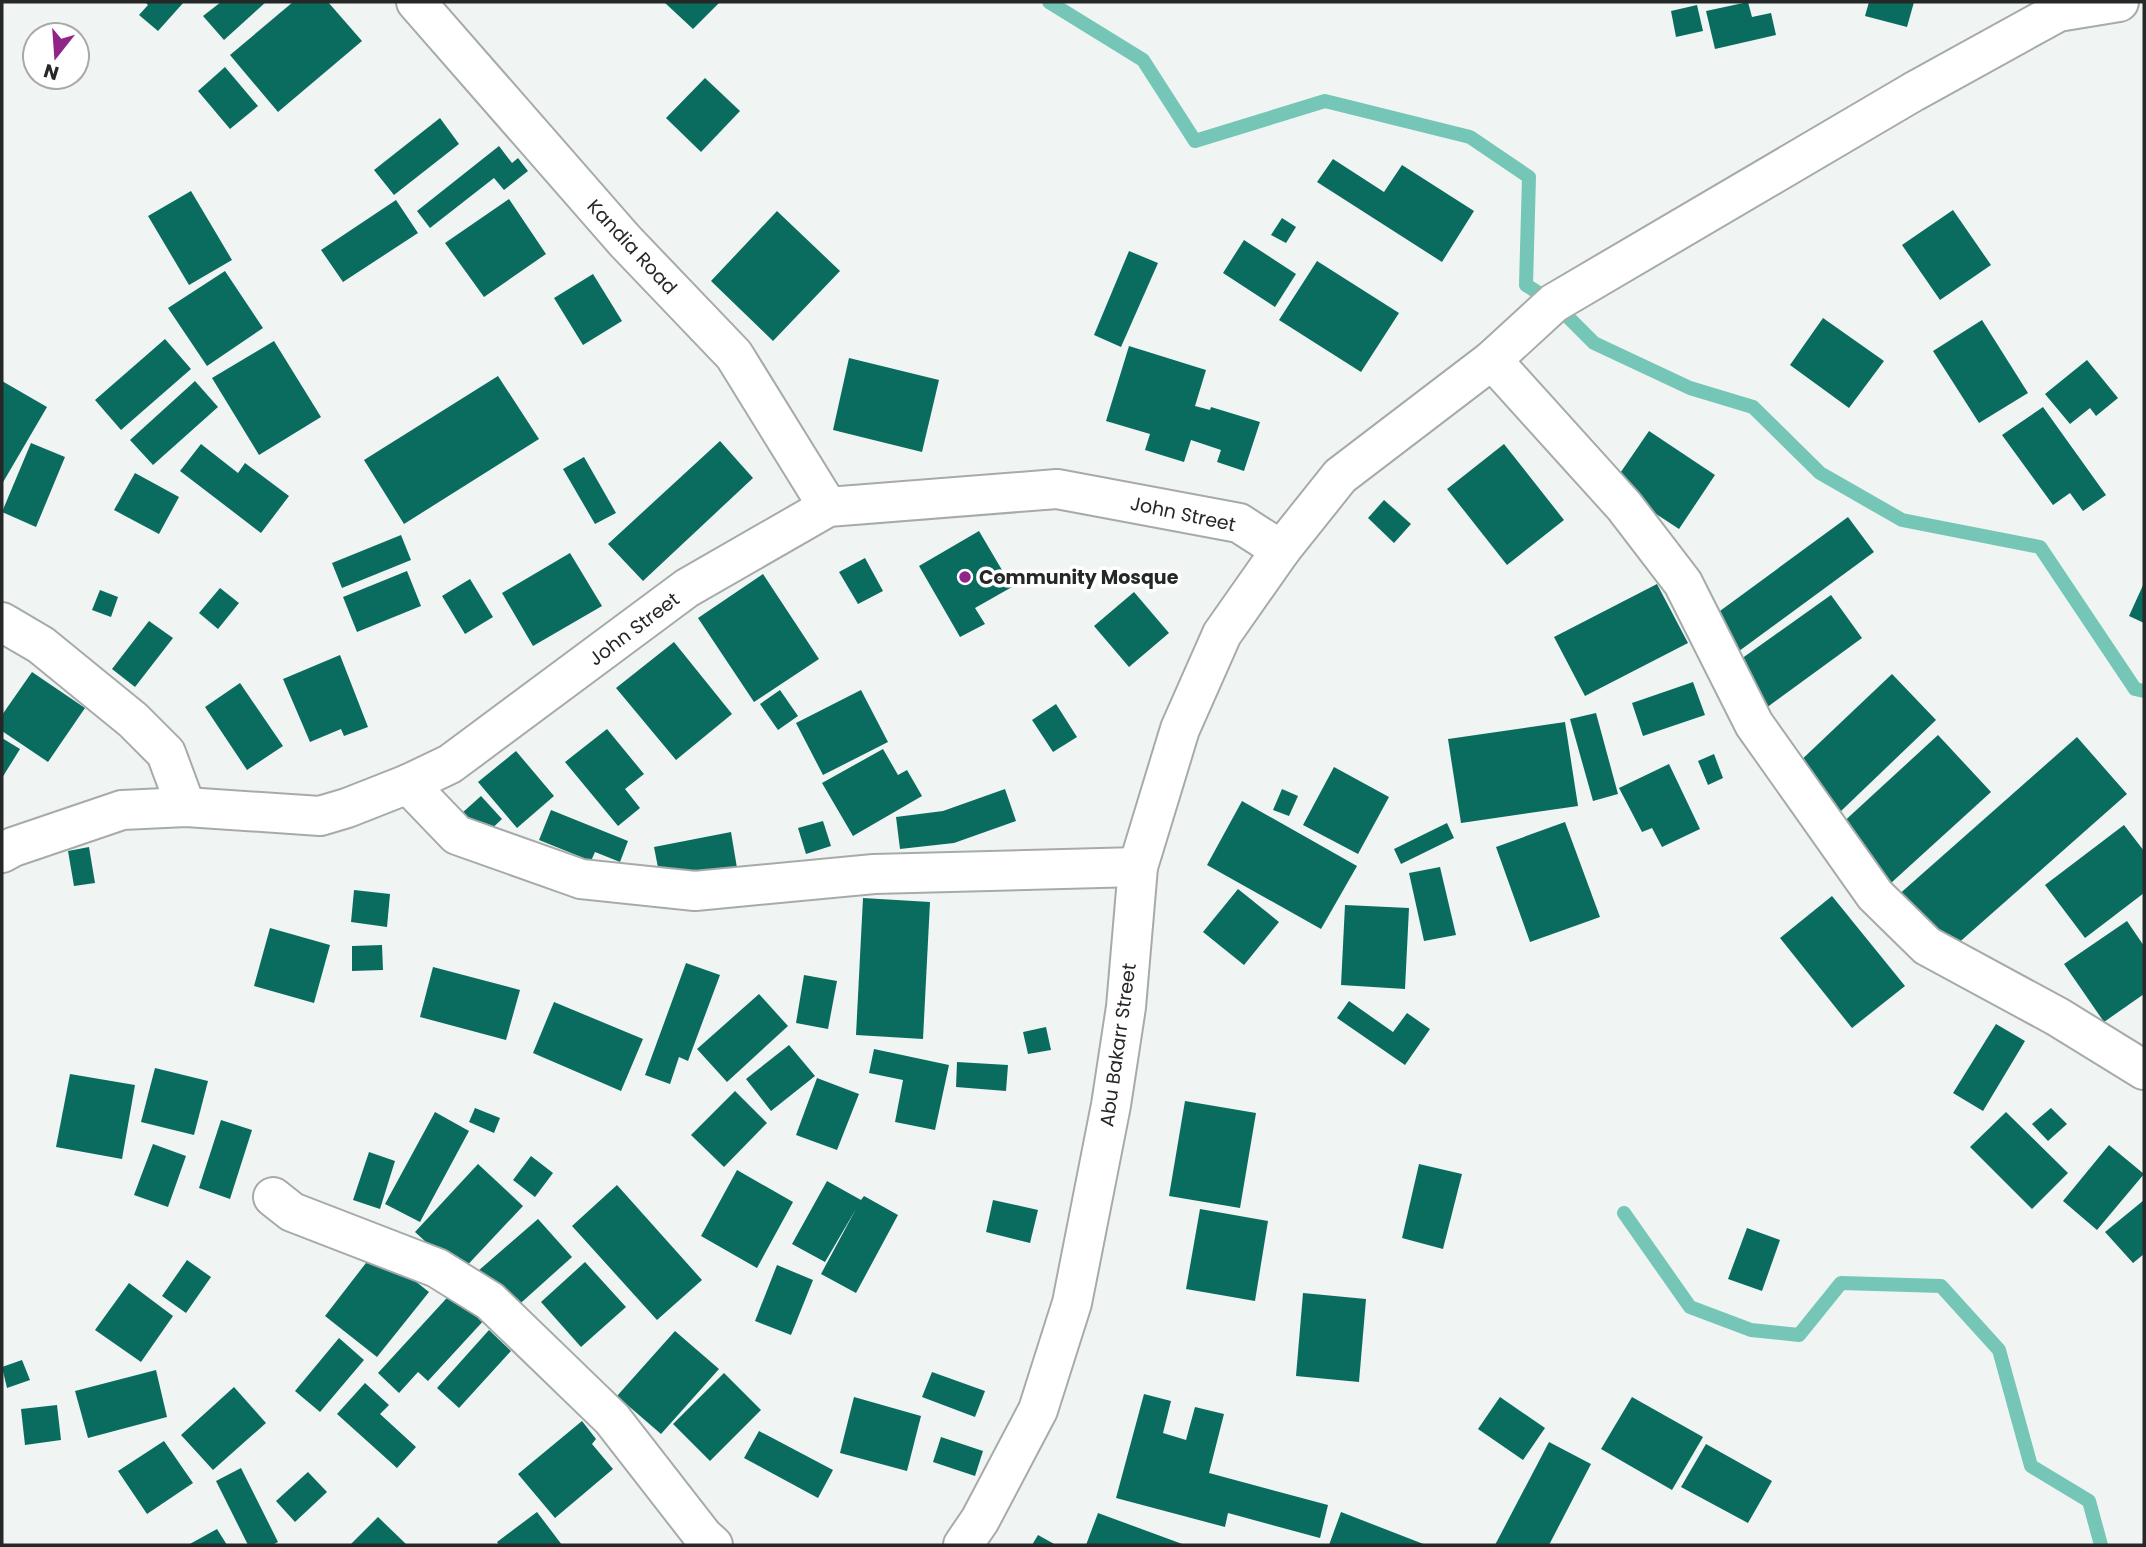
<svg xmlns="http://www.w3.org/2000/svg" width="2146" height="1547" viewBox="0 0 2146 1547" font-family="Poppins,sans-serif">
<rect width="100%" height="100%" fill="#f0f5f4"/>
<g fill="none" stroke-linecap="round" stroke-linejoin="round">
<g stroke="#75c6b7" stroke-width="14">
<polyline points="1049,2 1143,60 1195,141 1325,101 1470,137 1529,177 1526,285 1554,303 1594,343 1690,388 1753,407 1820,473 1902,520 2040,547 2135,689 2144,691"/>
<polyline points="1624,1213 1690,1307 1751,1330 1799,1335 1841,1283 1941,1286 1999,1350 2031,1466 2089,1501 2101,1545"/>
</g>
</g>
<g fill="#0a6c5f">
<polygon points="145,2 184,2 158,31 139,15 148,5"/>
<polygon points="221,2 266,2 224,40 203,16"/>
<polygon points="293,2 328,2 362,41 278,112 230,55"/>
<polygon points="664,2 720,2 693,29"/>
<polygon points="1748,2 1752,17 1771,13 1776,35 1715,49 1706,11"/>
<polygon points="1869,2 1914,2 1907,27 1865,16"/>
<polygon points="1697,5 1703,31 1676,37 1671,11"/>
<polygon points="225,67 258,106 230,129 198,91"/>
<polygon points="705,78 740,111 701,152 666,118"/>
<polygon points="440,118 459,144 394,195 374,170"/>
<polygon points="499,146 512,163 518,158 528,171 504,190 494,178 430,228 417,211"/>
<polygon points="1333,159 1384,192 1402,165 1474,211 1442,262 1317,182"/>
<polygon points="191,191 232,260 189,285 148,216"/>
<polygon points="509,199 546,254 484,297 445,243"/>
<polygon points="396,200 418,233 343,282 321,250"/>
<polygon points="1953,210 1991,265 1940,300 1902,245"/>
<polygon points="777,211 840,271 773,341 711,281"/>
<polygon points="1282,218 1296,227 1286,243 1271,235"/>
<polygon points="1244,240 1296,274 1275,307 1223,273"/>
<polygon points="1129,251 1158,263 1121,347 1094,335"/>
<polygon points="1317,261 1399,313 1361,372 1279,320"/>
<polygon points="225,271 263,328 207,366 168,308"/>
<polygon points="593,274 622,321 583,345 554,298"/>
<polygon points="1823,318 1884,361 1849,408 1790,365"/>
<polygon points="1982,320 2028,393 1979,423 1933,351"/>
<polygon points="165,339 191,369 121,430 95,400"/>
<polygon points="274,341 321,417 259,455 212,378"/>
<polygon points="1129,346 1206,370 1195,406 1210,410 1211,407 1260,422 1244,471 1217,462 1221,450 1191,440 1184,462 1145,450 1150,434 1106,421"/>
<polygon points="849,358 939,380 922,452 833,430"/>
<polygon points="2087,360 2118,398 2096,416 2090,408 2070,424 2045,394"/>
<polygon points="498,376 539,439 404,524 364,460"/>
<polygon points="2,381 47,407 2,484"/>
<polygon points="195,381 218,407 153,465 130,440"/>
<polygon points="2043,407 2106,495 2083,511 2070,493 2053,505 2002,435"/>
<polygon points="1649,431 1715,475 1679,529 1612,485"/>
<polygon points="720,441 753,478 643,581 608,544"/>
<polygon points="31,443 65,457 36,527 2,512"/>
<polygon points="201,444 238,473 245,463 289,496 261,533 180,471"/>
<polygon points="1504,444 1564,520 1507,565 1447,489"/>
<polygon points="584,457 616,513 595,524 563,469"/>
<polygon points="135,473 179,497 159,534 114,510"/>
<polygon points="1384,500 1411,524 1394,543 1368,518"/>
<polygon points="1848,517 1874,552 1735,654 1709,619"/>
<polygon points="979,531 1012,587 975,608 985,624 960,637 919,566"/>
<polygon points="401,535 411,560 342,588 332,563"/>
<polygon points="570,553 602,606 533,646 502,593"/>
<polygon points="865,558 883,591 858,604 839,572"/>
<polygon points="407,571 421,606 357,632 343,597"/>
<polygon points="763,574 819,659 754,702 698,618"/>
<polygon points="470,579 493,617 465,634 442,596"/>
<polygon points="2144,583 2144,623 2129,616"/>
<polygon points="1657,584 1688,643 1585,696 1554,637"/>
<polygon points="220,588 239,603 218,629 199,613"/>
<polygon points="100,590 118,597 111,617 92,610"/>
<polygon points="1134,592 1169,633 1129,667 1094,626"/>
<polygon points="1831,595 1862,638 1766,708 1734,664"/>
<polygon points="149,621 173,638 135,687 112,669"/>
<polygon points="674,642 732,714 676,760 616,688"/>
<polygon points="340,655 368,727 344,736 341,729 310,742 283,679"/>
<polygon points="32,672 85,708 48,762 2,731 2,715"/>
<polygon points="1892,674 1936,720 1840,812 1796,765"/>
<polygon points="1693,682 1705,715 1643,736 1632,703"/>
<polygon points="240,683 283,746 247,770 205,707"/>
<polygon points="780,690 798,716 778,730 760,704"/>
<polygon points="861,690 888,742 823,775 796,723"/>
<polygon points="1056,704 1077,737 1053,752 1032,720"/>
<polygon points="1596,713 1618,794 1593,801 1570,719"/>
<polygon points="1565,722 1578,806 1461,823 1448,739"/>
<polygon points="607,729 644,774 625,789 640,808 618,826 565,762"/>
<polygon points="1938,735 1991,792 1891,883 1839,826"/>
<polygon points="2077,737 2127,794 1946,954 1896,897"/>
<polygon points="2,738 20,749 2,778"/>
<polygon points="883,749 898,775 907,770 922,796 853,836 822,783"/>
<polygon points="516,751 554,796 517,828 478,782"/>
<polygon points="1714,754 1723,778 1708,785 1698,761"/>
<polygon points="1669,764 1700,829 1662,847 1652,828 1642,832 1619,788"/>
<polygon points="1334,767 1389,797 1358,854 1303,825"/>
<polygon points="1005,789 1016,821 954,843 900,849 896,817 943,811"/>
<polygon points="1282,789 1298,796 1289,816 1273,810"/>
<polygon points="481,796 502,819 484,836 462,813"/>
<polygon points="1242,801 1357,866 1321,929 1207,865"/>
<polygon points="551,810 628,841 620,862 595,852 591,861 539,840"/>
<polygon points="823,821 831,846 806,854 798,828"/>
<polygon points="1565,822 1600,917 1530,942 1496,847"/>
<polygon points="1447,823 1454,838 1401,864 1394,849"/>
<polygon points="2124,825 2144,851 2144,893 2085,938 2045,885"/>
<polygon points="731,832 737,868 661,883 654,847"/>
<polygon points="89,847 95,883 74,886 68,851"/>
<polygon points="1440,867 1456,935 1424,941 1409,873"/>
<polygon points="1238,889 1279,922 1244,965 1203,932"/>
<polygon points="354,890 390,894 387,927 351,922"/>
<polygon points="1832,896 1905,986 1852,1028 1780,938"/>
<polygon points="863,898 930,902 923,1039 856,1035"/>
<polygon points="1345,905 1409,908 1405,989 1341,985"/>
<polygon points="2127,921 2144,946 2144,994 2104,1022 2064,964"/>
<polygon points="270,928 330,945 314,1003 254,986"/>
<polygon points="382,945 383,970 352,971 352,946"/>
<polygon points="686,963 720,975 688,1061 679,1057 670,1084 645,1075"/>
<polygon points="433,967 520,990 506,1040 420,1017"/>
<polygon points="804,975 837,981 828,1029 796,1023"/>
<polygon points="759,994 788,1026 727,1082 697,1049"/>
<polygon points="1349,1001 1393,1032 1407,1013 1430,1029 1405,1065 1337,1018"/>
<polygon points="554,1002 643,1039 621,1091 533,1053"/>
<polygon points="1996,1024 2025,1041 1983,1111 1953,1093"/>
<polygon points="1046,1027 1051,1050 1028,1054 1023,1032"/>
<polygon points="789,1045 815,1076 771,1111 746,1079"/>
<polygon points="874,1049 949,1065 935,1130 895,1122 903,1080 869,1073"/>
<polygon points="957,1062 1008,1065 1006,1091 956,1087"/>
<polygon points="155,1068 208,1081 194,1135 141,1122"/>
<polygon points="70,1074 135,1085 122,1159 56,1147"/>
<polygon points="817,1078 859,1094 837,1150 796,1135"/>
<polygon points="735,1091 767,1123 724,1167 691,1135"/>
<polygon points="1185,1101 1256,1113 1240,1208 1169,1196"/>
<polygon points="475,1108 500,1118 494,1133 469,1122"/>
<polygon points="2051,1108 2067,1124 2048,1141 2032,1124"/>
<polygon points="435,1112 469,1131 420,1222 385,1204"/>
<polygon points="2006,1112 2068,1173 2032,1209 1970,1147"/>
<polygon points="221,1120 252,1130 230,1199 199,1188"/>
<polygon points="153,1144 186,1156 168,1207 134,1195"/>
<polygon points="2109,1145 2144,1174 2097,1230 2063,1201"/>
<polygon points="369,1152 395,1161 380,1209 353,1200"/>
<polygon points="531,1156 553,1173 535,1197 513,1180"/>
<polygon points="478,1164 523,1206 460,1273 415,1232"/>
<polygon points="1419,1164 1462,1174 1443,1249 1402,1238"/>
<polygon points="737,1170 793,1202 757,1268 701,1236"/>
<polygon points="827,1181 861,1200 864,1196 898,1215 856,1293 821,1274 856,1209 825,1262 792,1244"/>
<polygon points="617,1185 702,1280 657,1320 572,1226"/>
<polygon points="993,1200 1038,1210 1030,1243 986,1232"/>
<polygon points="2144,1200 2144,1254 2133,1263 2105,1232"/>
<polygon points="1200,1209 1268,1221 1255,1301 1186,1289"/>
<polygon points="538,1219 572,1257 513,1310 478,1271"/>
<polygon points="1747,1228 1780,1240 1762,1291 1728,1279"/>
<polygon points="376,1250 429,1292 377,1357 325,1316"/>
<polygon points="187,1260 211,1277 186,1313 162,1296"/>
<polygon points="585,1262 626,1307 581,1347 541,1302"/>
<polygon points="777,1265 813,1280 791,1335 755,1321"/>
<polygon points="129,1283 173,1316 141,1362 95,1330"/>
<polygon points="455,1289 486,1318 428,1381 418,1372 399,1393 378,1373"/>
<polygon points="1303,1293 1366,1299 1359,1382 1296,1376"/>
<polygon points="489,1330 511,1351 459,1408 437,1388"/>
<polygon points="675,1331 719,1369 661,1434 617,1396"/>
<polygon points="339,1338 364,1360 320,1412 295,1391"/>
<polygon points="22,1360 30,1380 7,1388 2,1367"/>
<polygon points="156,1370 167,1417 88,1438 75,1391"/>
<polygon points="932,1372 985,1391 975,1417 922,1397"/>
<polygon points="724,1373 761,1410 710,1461 673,1424"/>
<polygon points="365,1383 389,1405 380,1414 416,1447 397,1468 337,1414"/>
<polygon points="234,1387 266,1423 213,1470 181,1435"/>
<polygon points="1144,1394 1171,1401 1163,1433 1186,1440 1195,1407 1224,1414 1209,1473 1328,1505 1320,1538 1228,1513 1225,1527 1116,1498"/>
<polygon points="854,1397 921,1416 907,1471 840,1453"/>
<polygon points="1500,1397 1545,1428 1523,1460 1478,1429"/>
<polygon points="1632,1397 1703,1437 1672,1490 1601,1449"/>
<polygon points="57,1405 61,1440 25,1445 21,1409"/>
<polygon points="582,1421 596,1439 592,1444 613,1469 555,1518 518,1474"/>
<polygon points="759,1431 833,1470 818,1498 744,1458"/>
<polygon points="941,1437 983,1451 975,1476 933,1462"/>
<polygon points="164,1441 193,1483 147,1514 118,1471"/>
<polygon points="1549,1442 1591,1464 1549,1545 1495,1545"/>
<polygon points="1706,1444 1772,1481 1748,1523 1681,1487"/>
<polygon points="241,1468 278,1542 272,1545 248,1545 216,1481"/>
<polygon points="308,1472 327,1492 295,1522 276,1501"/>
<polygon points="537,1512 562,1545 499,1545 497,1542"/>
<polygon points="1341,1512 1426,1545 1329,1545"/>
<polygon points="1098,1513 1185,1545 1086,1545"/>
<polygon points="378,1517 407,1545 350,1545"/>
<polygon points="217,1529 227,1545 188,1545"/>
<polygon points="1038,1535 1056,1545 1032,1545"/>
</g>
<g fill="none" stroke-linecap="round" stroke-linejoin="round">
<defs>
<g id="minor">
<polyline points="416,2 625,241 734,355 828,507"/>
<polyline points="1492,360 1624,506 1683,583 1754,724 1875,895 1927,946 2058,1017 2144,1070"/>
<polyline points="2,622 41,645 133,720 166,753 186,807"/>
<polyline points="408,784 457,835 581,879 695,891 874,874 1138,867"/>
<polyline points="2,853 13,847 122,810 186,807 320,816 347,808 408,784 450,764 687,588 828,507 1057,489 1239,523 1281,550"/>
<polyline points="273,1197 292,1212 437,1268 490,1301 612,1419 703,1536 713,1545"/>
<polyline points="963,1545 980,1520 1038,1410 1072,1303 1111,1105 1126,1007 1138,867 1180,729 1222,634 1281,550 1340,476 1492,360 1554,303 1913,92 2058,12 2119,2"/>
</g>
</defs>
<use href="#minor" stroke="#a6abaa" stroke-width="42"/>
<use href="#minor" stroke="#fff" stroke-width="38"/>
</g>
<circle fill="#902589" stroke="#fff" stroke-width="2.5" cx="965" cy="577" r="7"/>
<g text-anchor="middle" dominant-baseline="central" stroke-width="7" stroke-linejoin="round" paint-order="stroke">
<g font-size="19" fill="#262828" stroke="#fff">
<text transform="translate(632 247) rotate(47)">Kandia Road</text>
<text transform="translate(1183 514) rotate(12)">John Street</text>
<text transform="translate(634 629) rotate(-37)">John Street</text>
<text transform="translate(1118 1045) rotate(-82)">Abu Bakarr Street</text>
</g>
<g font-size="19" font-weight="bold" fill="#262828" stroke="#fff" text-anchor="start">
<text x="979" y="577">Community Mosque</text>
</g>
</g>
<rect width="2146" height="1547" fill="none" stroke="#262828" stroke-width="7"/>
<g transform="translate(56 56) rotate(197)"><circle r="33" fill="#ffffff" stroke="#a8a9a9" stroke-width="2"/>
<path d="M0-5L12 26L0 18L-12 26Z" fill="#902589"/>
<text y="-10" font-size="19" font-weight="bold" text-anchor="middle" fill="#262828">N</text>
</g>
</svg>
